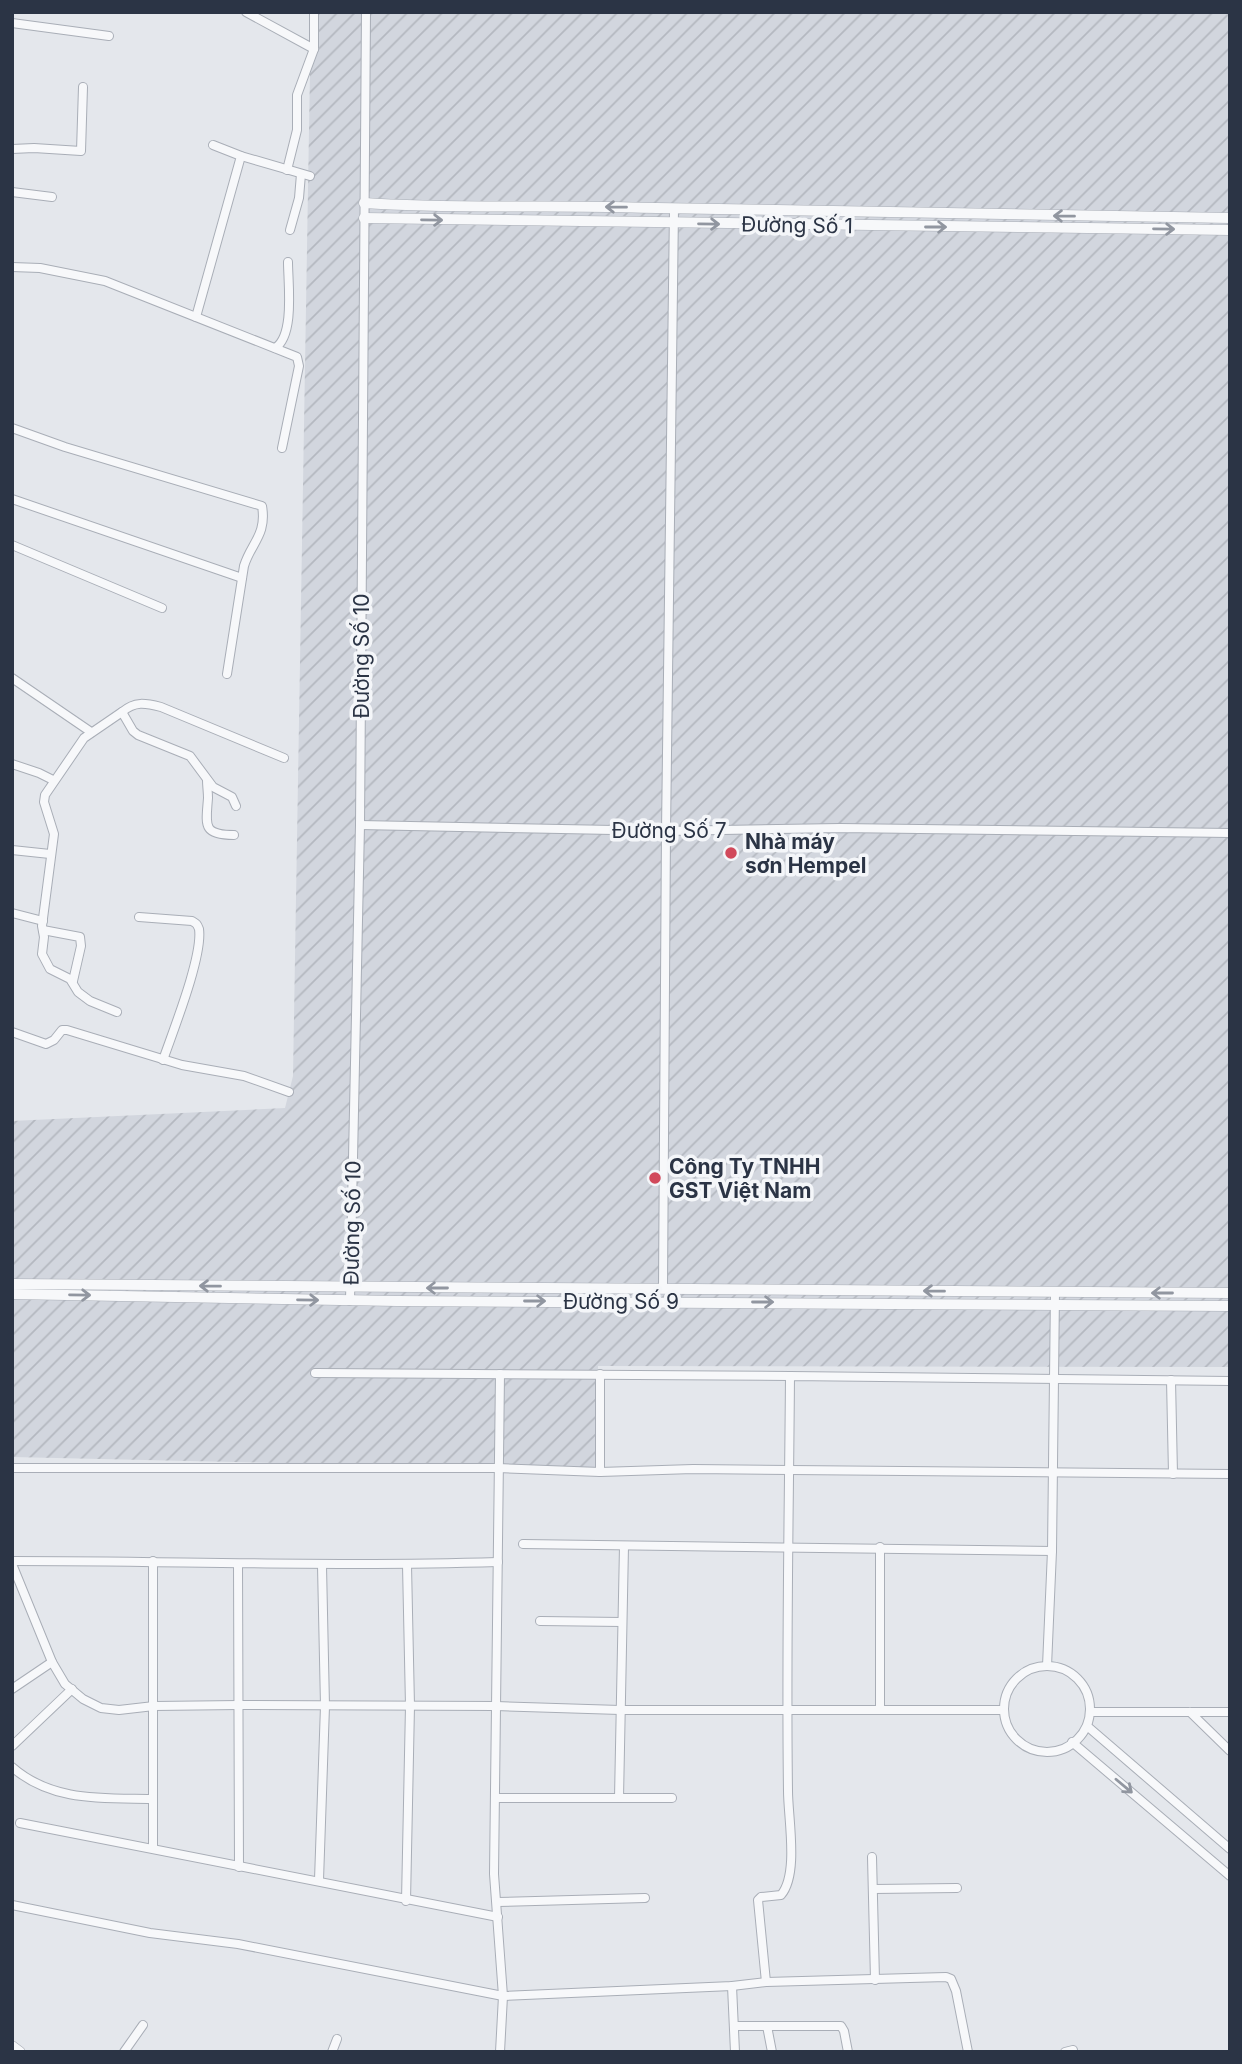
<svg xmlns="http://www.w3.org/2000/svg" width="1242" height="2064" viewBox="0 0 1242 2064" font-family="Inter,sans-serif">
<defs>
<pattern id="industrial-furrows" width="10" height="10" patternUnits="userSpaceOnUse" patternTransform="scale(1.75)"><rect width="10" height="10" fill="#d2d6de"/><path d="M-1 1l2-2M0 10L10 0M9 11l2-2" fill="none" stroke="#b4b8c0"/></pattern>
</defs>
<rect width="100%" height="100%" fill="#e4e7ec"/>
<polygon fill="url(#industrial-furrows)" points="311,12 1230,12 1230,1367 598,1366 596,1470 12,1457 12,1121 285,1108 293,1076"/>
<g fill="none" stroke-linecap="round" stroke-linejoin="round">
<defs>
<g id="minor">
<polyline points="246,12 314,49"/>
<polyline points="12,23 109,36"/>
<polyline points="213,145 241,156 310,176"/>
<polyline points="12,149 34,148 81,151 83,87"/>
<polyline points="287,170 297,130 297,95 314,49 314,12"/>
<polyline points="12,192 52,197"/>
<polyline points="290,230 299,198 301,174"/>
<polyline points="12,267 40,268 105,281 297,357 299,366 282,448"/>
<polyline points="196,317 241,156"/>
<path d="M275 348C295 336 288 283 288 262"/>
<path d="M12 428 65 447 262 506C267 535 251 543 244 566L227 674"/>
<polyline points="12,499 242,578"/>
<polyline points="12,545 162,608"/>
<polyline points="12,678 91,732"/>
<path d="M122 712C135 701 145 703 161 707L284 758"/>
<polyline points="12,764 39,773 53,780"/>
<path d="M207 780C207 786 208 792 208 798 206 825 202 835 234 835"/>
<polyline points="360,825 666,831 840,828 1230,833"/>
<polyline points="12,850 50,854"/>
<polyline points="12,913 43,921"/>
<path d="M139 917 192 921C197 924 197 924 199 929 203 956 173 1031 163 1060"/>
<polyline points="43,930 80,937 81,946 73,981"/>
<polyline points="117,1012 90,1001 78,992 70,979 50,969 42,954 44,937 42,926 54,834 44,802 45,795 84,738 122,712 133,731 138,735 190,756 213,787 232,797 236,806"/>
<polyline points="12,1032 46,1044 54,1040 62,1030 67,1030 182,1065 244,1076 289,1092"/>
<polyline points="663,1288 666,831 674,209"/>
<polyline points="350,1301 360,825 366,12"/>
<polyline points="315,1373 790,1376"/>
<polyline points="500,1374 494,1874 503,1996 500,2052"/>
<polyline points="600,1374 600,1472"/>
<polyline points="1171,1380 1173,1474"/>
<polyline points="12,1468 498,1468 600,1472 693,1469 1230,1474"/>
<polyline points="523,1544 1052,1551"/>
<polyline points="880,1547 880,1708"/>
<path d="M12 1561C174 1561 336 1567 498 1562"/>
<polyline points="12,1564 52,1662 65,1684 83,1699 101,1708 119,1710 154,1706 239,1705 496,1706 620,1710 1004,1710"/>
<polyline points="238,1564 239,1867"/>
<polyline points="540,1621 622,1622"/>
<polyline points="1047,1666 1052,1551 1055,1292"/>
<circle cx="1047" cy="1709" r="43"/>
<polyline points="12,1689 52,1662"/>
<polyline points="1090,1712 1230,1712"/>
<polyline points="1190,1712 1230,1751"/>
<polyline points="1087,1726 1230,1849"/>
<polyline points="1072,1742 1230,1876"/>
<polyline points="12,1746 72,1689"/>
<path d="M12 1767C52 1802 102 1798 151 1799"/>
<polyline points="495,1798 672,1798"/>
<polyline points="619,1798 624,1546"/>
<polyline points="20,1823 498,1917"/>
<polyline points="153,1848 153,1561"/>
<polyline points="872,1857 875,1980"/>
<polyline points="319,1880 325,1706 322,1566"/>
<polyline points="874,1889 957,1888"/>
<polyline points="406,1901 410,1706 407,1565"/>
<polyline points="497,1902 645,1898"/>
<polyline points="12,1905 150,1933 238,1944 503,1996 732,1986 766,1982 946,1977 951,1979 956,1991 968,2052"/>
<path d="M766 1982 758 1900 761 1897 781 1895C799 1874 788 1818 788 1791 786 1652 789 1514 790 1376L1230 1381"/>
<polyline points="732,1986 735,2052"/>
<polyline points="734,2026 841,2026 844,2031 848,2052"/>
<polyline points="767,2026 772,2052"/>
<polyline points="124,2052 143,2025"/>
<polyline points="332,2052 337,2039"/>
<polyline points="1065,2052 1073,2050"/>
</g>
<g id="tertiary">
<path d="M364 203C447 209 530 205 614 207 819 212 1024 215 1230 218"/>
<polyline points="364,218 1230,230"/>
<polyline points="12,1284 1230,1293"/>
<polyline points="12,1294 397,1301 1230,1306"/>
<polyline points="12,2046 20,2052"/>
</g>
</defs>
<use href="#minor" stroke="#a9aeb7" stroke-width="10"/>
<use href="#tertiary" stroke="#a9aeb7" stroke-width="11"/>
<use href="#minor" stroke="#f7f8fa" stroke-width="8"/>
<use href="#tertiary" stroke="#f7f8fa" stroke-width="10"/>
</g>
<defs><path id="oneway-shaft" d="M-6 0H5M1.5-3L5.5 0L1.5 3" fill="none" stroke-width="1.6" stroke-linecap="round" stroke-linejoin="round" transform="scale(1.75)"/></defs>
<g stroke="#9196a0">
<use href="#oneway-shaft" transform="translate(616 207) rotate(-179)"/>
<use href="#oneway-shaft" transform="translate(1064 216) rotate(-179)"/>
<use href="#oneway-shaft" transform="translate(432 220) rotate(1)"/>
<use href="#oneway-shaft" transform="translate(709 224) rotate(1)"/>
<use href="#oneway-shaft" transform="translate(936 227)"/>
<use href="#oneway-shaft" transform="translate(1164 229) rotate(1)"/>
<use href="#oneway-shaft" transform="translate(210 1286) rotate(-179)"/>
<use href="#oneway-shaft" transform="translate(437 1288) rotate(-180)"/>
<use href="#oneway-shaft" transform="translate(934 1291) rotate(-179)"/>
<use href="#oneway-shaft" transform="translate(1162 1293) rotate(-180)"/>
<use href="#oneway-shaft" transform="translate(80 1295) rotate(1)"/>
<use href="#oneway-shaft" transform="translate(308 1300) rotate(1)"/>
<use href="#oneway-shaft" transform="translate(535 1301)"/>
<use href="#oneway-shaft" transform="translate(763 1302)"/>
<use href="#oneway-shaft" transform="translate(1124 1786) rotate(40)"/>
</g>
<g fill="#d1495b" stroke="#f4f6f9" stroke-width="2.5">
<circle cx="731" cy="853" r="7"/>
<circle cx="655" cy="1178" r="7"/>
</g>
<g text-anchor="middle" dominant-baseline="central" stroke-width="7" stroke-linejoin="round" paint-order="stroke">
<g font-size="21" fill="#2b3445" stroke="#f4f6f9">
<text transform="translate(797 225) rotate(1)">Đường Số 1</text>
<text transform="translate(361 656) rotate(-90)">Đường Số 10</text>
<text x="669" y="830">Đường Số 7</text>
<text transform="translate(352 1223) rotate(-89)">Đường Số 10</text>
<text x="621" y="1301">Đường Số 9</text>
</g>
<g font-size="21" font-weight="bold" fill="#2b3445" stroke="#f4f6f9" text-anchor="start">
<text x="745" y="841">Nhà máy<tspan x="745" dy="24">sơn Hempel</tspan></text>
<text x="669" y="1166">Công Ty TNHH<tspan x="669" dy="24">GST Việt Nam</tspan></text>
</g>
</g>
<rect width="1242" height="2064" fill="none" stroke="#2b3445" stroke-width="28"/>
</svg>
